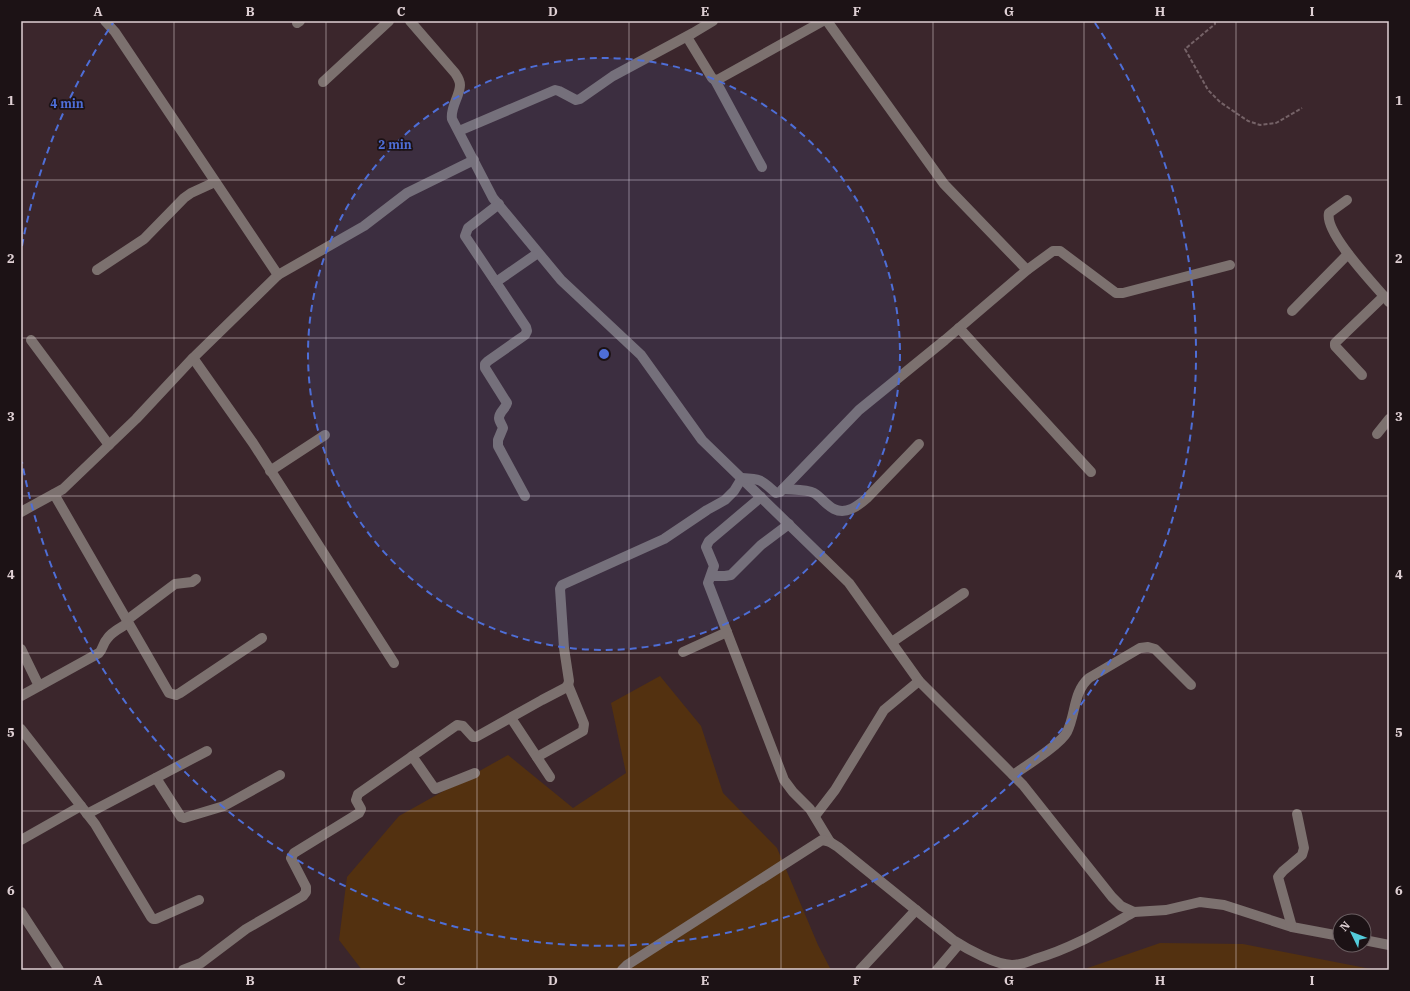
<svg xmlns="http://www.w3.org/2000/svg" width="1410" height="991" viewBox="0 0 1410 991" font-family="'IBM Plex Serif',serif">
<rect width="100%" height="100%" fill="#3b262c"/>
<g fill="#533110">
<polygon points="660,676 701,726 723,793 777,848 818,945 831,970 362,970 339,940 347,877 399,816 508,755 573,808 626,773 611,703"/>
<polygon points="1160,943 1243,944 1376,970 1082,970"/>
</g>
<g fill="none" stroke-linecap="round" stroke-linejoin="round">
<polyline stroke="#756267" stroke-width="2" stroke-dasharray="4 2" stroke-linecap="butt" points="1215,21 1215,24 1185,49 1208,90 1220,102 1248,121 1260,125 1276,123 1302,108"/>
<g stroke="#7c716f" stroke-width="10">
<polyline points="105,21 115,32 278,275"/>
<path d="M410 21 455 73C457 76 460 80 460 85 460 96 450 107 452 119L493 198 561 280 641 355 702 440 849 583 919 681 1023 785 1112 897 1121 906 1134 912 1166 910 1200 902 1224 905 1292 927 1340 936"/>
<polyline points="827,21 944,184 1027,270"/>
<polyline points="297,23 300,21"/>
<polyline points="687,37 712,78 715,80 719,79 823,21"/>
<polyline points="715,80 762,167"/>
<polyline points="323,82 389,21"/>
<polyline points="459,131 555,90 559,91 576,100 580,99 613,76 693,33 713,21"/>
<path d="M1347 200 1329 213C1324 233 1375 285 1389 302"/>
<path d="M499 204 468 228 465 236 526 327 527 331 525 335 488 361 485 364V368L507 403C506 408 499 412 499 418 499 421 502 425 503 428L498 440V446L525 496"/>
<polyline points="97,270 144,239 184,198 191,193 215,182"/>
<polyline points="496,282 538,253"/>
<polyline points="1292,311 1348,254"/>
<polyline points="959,328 1091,472"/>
<polyline points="31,340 109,445"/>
<polyline points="193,358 253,443 394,663"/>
<polyline points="1362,375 1335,346 1335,343 1384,296"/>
<polyline points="1377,434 1389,419"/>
<polyline points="270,471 325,435"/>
<path d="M783 489C792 490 806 489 814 493 821 497 826 505 834 509 846 515 858 506 867 498L919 444"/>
<polyline points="54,494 169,693 176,695 180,693 262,638"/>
<polyline points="761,497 709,541 706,547 714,566 708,583 784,780 793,792 810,809 830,842"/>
<polyline points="21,512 63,489 136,419 193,358 278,275 364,226 407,193 474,160"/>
<polyline points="711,576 725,576 731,575 761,545 789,524"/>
<polyline points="127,620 175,584 192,582 196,579"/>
<polyline points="892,642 964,593"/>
<polyline points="21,649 39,686"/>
<polyline points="683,652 727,632"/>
<path d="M21 696 99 653C103 649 103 643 107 639 111 632 122 627 128 623"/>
<polyline points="511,718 550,777"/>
<polyline points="21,729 95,824 151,917 153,919 156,919 199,900"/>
<polyline points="412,756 435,789 475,773"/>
<polyline points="537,757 583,731 584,724 568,685"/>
<path d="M1013 775C1026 766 1061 744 1067 732 1076 714 1073 692 1089 678L1140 648 1148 647 1155 649 1191 685"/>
<polyline points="156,778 181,817 184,818 224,806 280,775"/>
<polyline points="87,814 207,751"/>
<polyline points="815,816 835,790 884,710 919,681"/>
<polyline points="21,840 81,806"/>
<polyline points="21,912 59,970"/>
<polyline points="1292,927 1278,877 1283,871 1302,855 1304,848 1297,814"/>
<polyline points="1364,940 1389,945"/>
<path d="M183 970 201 963 246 929 303 896 306 892V887L291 858 294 853 359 813 361 809 356 800 358 794 457 725 463 726 473 737H476L542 700 565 688 568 685 569 681 564 648 560 589 562 585 664 539 707 510 725 500 734 491 742 478C762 479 761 480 776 493L780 492 859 410 945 340 1027 270 1053 251H1060L1116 293H1123L1230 265"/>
<path d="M622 970 627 965 822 840 830 842 838 847 953 940C967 949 996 965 1012 965 1020 965 1028 962 1035 959 1071 949 1102 930 1134 912"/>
<polyline points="860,970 916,910"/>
<polyline points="937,970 959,944"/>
</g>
</g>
<path fill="none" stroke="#dfd0d4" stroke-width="1" stroke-opacity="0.55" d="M174 21V970M326 21V970M477 21V970M629 21V970M781 21V970M933 21V970M1084 21V970M1236 21V970M21 180H1389M21 338H1389M21 496H1389M21 653H1389M21 811H1389"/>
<circle cx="604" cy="354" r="296" fill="#4e6ed7" fill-opacity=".12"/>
<g fill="none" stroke="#4e6ed7" stroke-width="2" stroke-dasharray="7 5">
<circle cx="604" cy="354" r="296"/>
<path d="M22 246A592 592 0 0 1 113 23M1095 23A592 592 0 1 1 22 462"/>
</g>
<circle cx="604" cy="354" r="6" fill="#4e6ed7" stroke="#1c1215" stroke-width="2"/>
<g font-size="12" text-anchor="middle" font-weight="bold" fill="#4e6ed7" stroke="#1c1215" stroke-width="3.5" stroke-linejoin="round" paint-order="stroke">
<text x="67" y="108">4 min</text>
<text x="395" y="149">2 min</text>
</g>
<rect width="1410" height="991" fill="none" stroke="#1c1215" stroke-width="44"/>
<g transform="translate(1352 933) rotate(313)"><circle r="19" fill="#1c1215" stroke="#6a5e61"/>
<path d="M0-3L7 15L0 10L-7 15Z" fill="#53cbda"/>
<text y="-6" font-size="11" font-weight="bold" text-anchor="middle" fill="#dfd0d4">N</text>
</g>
<rect x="22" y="22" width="1366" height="947" fill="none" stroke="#dfd0d4" stroke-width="1.5"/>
<g font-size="13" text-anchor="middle" font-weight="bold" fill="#dfd0d4">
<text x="98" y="16">A</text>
<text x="250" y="16">B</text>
<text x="401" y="16">C</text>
<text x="553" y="16">D</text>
<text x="705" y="16">E</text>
<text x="857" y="16">F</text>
<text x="1009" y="16">G</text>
<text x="1160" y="16">H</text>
<text x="1312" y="16">I</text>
<text x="11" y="105">1</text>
<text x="1399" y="105">1</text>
<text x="11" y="263">2</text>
<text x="1399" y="263">2</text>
<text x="11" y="421">3</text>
<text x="1399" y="421">3</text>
<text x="11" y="579">4</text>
<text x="1399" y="579">4</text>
<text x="11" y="737">5</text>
<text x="1399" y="737">5</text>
<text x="11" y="895">6</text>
<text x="1399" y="895">6</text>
<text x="98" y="985">A</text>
<text x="250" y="985">B</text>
<text x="401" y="985">C</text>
<text x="553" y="985">D</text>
<text x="705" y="985">E</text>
<text x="857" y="985">F</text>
<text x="1009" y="985">G</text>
<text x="1160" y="985">H</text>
<text x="1312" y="985">I</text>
</g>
</svg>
